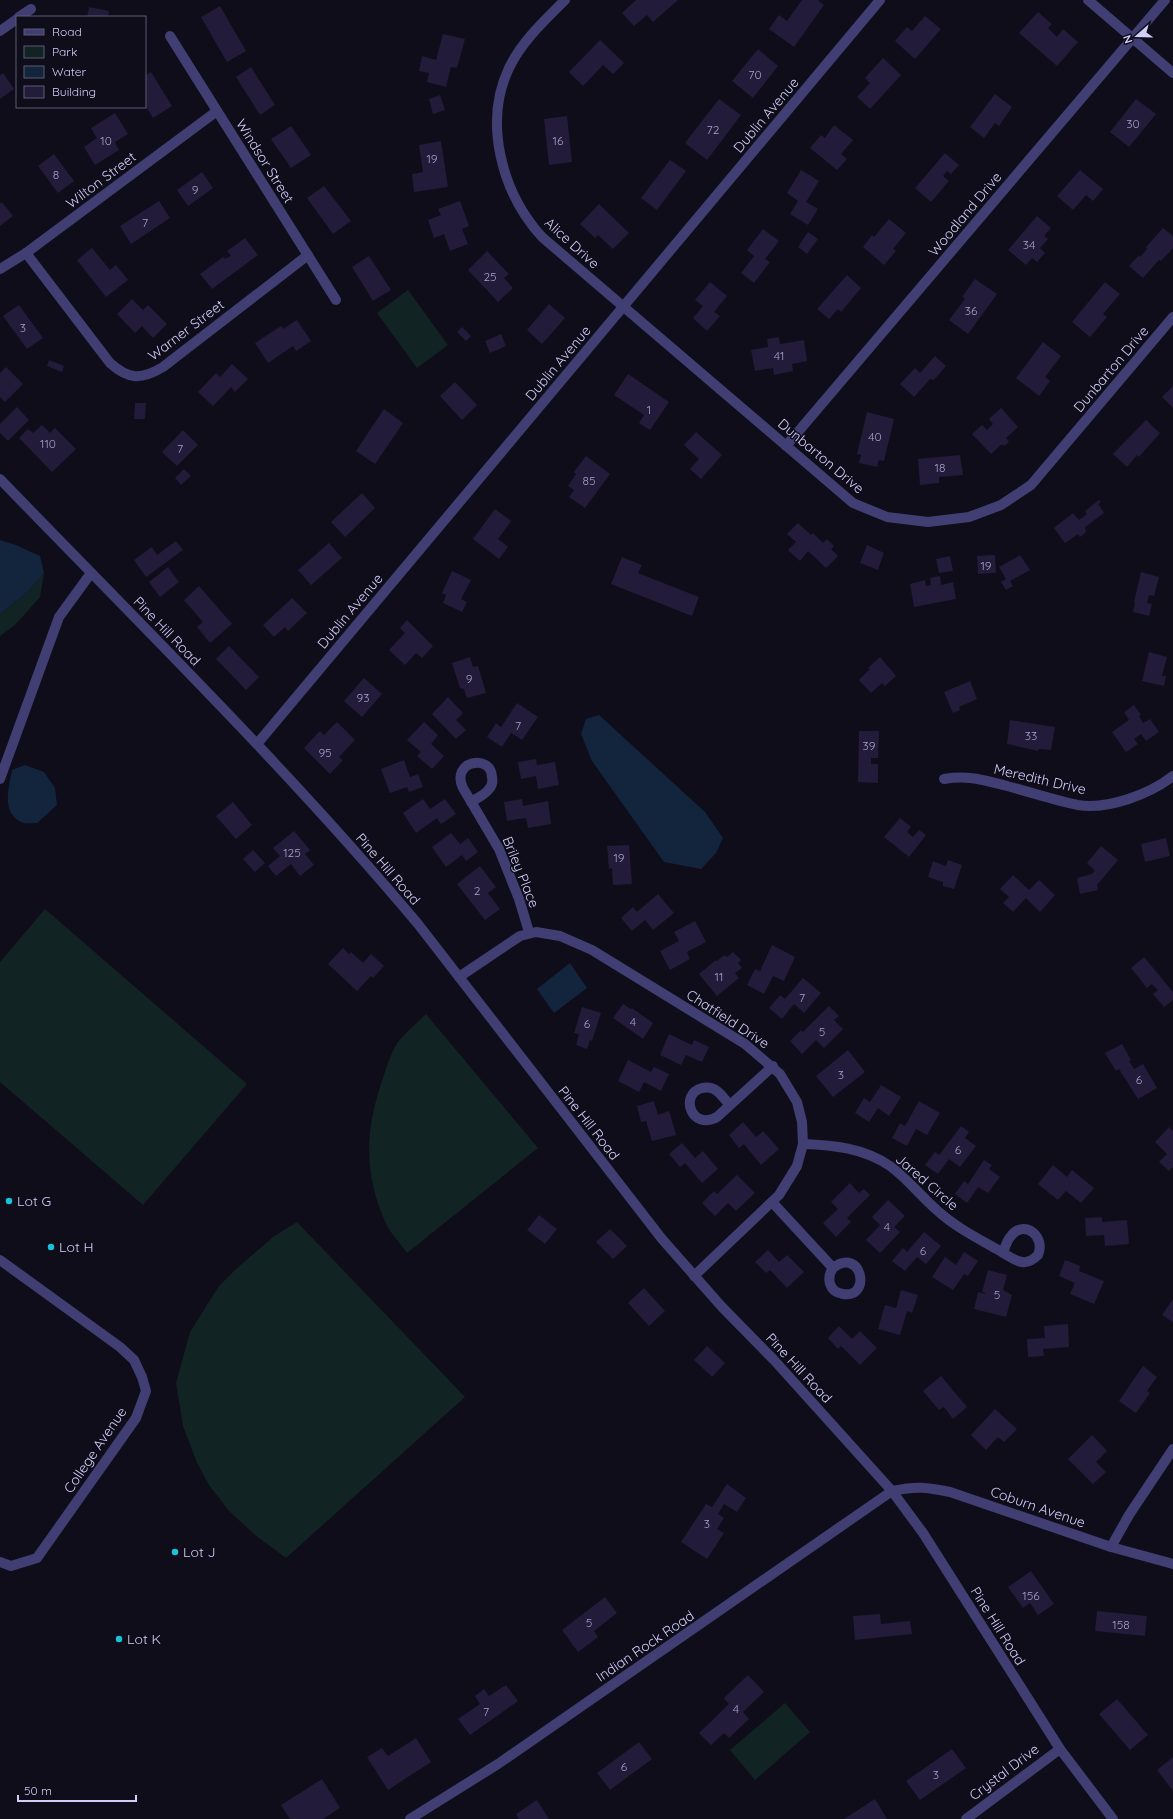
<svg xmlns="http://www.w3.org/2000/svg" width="1173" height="1819" viewBox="0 0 1173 1819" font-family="Quicksand,sans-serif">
<rect width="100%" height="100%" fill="#0f0d1a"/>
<g fill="#112323">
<polygon points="408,290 448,345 417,368 377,313"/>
<polygon points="44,573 40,597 16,624 0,636 0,614 29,591"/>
<polygon points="45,909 247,1084 143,1205 0,1082 0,962"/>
<path d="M426 1014 538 1148 407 1253C401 1244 392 1235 387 1226 365 1178 364 1137 380 1087 384 1075 390 1053 398 1042 406 1032 417 1023 426 1014Z"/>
<polygon points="297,1222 465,1397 286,1558 255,1535 229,1511 209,1485 197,1463 183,1426 176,1383 190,1332 219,1286 236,1269 273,1237"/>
<polygon points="785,1703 810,1732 755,1780 730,1750"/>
</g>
<g fill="#13243d">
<polygon points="0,540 16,545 40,556 44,573 29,591 0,614"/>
<polygon points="599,715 705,812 723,838 716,853 701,869 664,862 592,761 581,734 586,719"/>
<path d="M25 765 44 772 55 788 57 805 37 823C32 823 25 824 21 822 1 812 9 787 12 770Z"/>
<polygon points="570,963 587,988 554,1013 537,989"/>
</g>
<g fill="#221b39">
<polygon points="636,0 678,0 653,22 647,15 634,26 622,13"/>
<polygon points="802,0 818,0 824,5 794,47 769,29 779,15 787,21"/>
<polygon points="220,6 246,51 227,62 201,17"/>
<polygon points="89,7 109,11 108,17 87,17"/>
<polygon points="1038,12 1052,24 1048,28 1057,37 1063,29 1078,42 1057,66 1019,33"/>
<polygon points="925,16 941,29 915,59 895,41 907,27 912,31"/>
<polygon points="443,34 465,39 457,68 451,67 446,87 427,82 429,73 419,71 422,56 436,60"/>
<polygon points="600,40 624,63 613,74 603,65 583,86 569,72"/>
<polygon points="758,49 778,66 753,98 732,81"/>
<polygon points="883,58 901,75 870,109 857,97 870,83 865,78"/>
<polygon points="251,67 275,105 260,115 236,77"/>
<polygon points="151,72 172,106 153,118 145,105 145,76"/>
<polygon points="3,73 14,89 0,99 0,75"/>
<polygon points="995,94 1012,107 999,126 995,123 984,138 970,127"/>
<polygon points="440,95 445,110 433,114 429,99"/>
<polygon points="719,99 741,115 707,160 685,143"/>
<polygon points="1136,99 1156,114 1129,147 1110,132"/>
<polygon points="115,113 128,134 115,142 119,150 95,165 84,147 97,138 91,128"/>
<polygon points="567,116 572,162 549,165 544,119"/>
<polygon points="834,125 853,140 841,154 847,159 837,170 810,148 821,135 825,138"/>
<polygon points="291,126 311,155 291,168 271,139"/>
<polygon points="441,141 448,187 414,192 412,174 423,172 419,145"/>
<polygon points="945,153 959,165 951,174 947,171 943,176 949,181 931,202 915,188"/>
<polygon points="54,154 74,181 58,193 38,166"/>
<polygon points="670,160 686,171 657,210 641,198"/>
<polygon points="801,170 819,181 806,202 818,209 808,225 790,214 798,201 787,193"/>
<polygon points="1080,170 1103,189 1093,201 1086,195 1073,210 1057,196"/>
<polygon points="202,172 213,188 188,206 177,190"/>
<polygon points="324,186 351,221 333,234 307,198"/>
<polygon points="159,201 170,218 131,244 120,226"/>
<polygon points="460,201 469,226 462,229 468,244 450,251 444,234 434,238 428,220 441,215 438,209"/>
<polygon points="2,202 13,216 0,226 0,203"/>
<polygon points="599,204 629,233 613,249 598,235 595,238 580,224"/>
<polygon points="1037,216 1051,228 1044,236 1048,239 1040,248 1045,253 1037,262 1032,258 1026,265 1008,250"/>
<polygon points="889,219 906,233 893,249 896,251 884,265 863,247 872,235 874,237"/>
<polygon points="1163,228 1173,236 1173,248 1161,261 1159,260 1143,278 1129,266 1139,255 1140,257 1147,249 1146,247"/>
<polygon points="763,229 779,241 765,259 770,262 754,283 741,273 754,256 747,250"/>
<polygon points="808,232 818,239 807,254 798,247"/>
<polygon points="245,238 258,255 212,289 200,274 223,257 225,259 231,256 227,251"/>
<polygon points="92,248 110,270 116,265 128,280 106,297 77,260"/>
<polygon points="487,251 509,274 504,278 513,288 498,302 468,270"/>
<polygon points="369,256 391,290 373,301 352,267"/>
<polygon points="847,275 861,288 841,312 838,309 829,319 817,309"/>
<polygon points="975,279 997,294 968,334 949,320 965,299 962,297"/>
<polygon points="710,282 727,296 714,312 720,316 707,331 693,318 703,306 695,300"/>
<polygon points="1105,282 1120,294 1103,314 1107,317 1090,337 1072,322"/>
<polygon points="132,299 143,310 148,305 167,324 153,338 142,326 135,333 117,314"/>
<polygon points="549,304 565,318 542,344 527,330"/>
<polygon points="19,305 43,338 27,349 3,316"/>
<polygon points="297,320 311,341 296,351 293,346 268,363 255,343 281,326 283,329"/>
<polygon points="462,327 471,336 466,341 457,332"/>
<polygon points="501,334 506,346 490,353 485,341"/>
<polygon points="779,337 780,344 804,340 807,361 792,364 793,371 774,375 773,368 755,371 751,350 768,347 767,339"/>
<polygon points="1043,342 1061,356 1045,377 1050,381 1039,396 1016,378"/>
<polygon points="935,356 946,366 934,380 930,379 914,397 900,384 915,368 920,373"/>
<polygon points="49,360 64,366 62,372 47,366"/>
<polygon points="232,364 248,379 235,392 231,387 213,406 198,392 216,373 220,377"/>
<polygon points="6,367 23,384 5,402 0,397 0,373"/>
<polygon points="628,374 669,402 650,430 639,423 644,415 614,395"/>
<polygon points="455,382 477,405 462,420 440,396"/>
<polygon points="1173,386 1173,408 1162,397"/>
<polygon points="135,403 146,403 145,419 134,419"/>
<polygon points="17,407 29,420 8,441 0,433 0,424"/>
<polygon points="1001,408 1018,427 1006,438 1009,442 1004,446 1002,444 991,454 972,434 982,425 987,430 993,424 989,419"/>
<polygon points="384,409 403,423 375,464 356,451"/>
<polygon points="867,412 894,419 884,461 879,460 877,467 859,463 861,455 857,454"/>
<polygon points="1146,420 1160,433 1139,457 1137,455 1127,467 1113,454"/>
<polygon points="42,425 50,433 55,428 76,449 52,472 19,438 28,429 33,433"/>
<polygon points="183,430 198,445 177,466 162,452"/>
<polygon points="696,432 722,455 701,479 690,469 699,459 684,445"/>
<polygon points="960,455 963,475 939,477 939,483 920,485 918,459"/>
<polygon points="586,456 610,474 585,508 569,497 574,490 568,486 576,474 574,472"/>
<polygon points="184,469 191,476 181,485 175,478"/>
<polygon points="362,493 375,508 345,537 331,522"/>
<polygon points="1099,500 1101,502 1098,504 1104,513 1085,527 1086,532 1080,537 1078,534 1065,543 1054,528 1073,513 1079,520 1087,514 1085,511"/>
<polygon points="495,509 511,521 498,539 508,547 499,559 473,539"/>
<polygon points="798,523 811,535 813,533 823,543 827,539 834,546 831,549 838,556 826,568 808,551 800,561 788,550 796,542 787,534"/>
<polygon points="176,541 183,550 146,577 134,560 152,547 157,555"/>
<polygon points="329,543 342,558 311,585 298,570"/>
<polygon points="867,545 884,553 878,570 860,563"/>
<polygon points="995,555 996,573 978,574 977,556"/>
<polygon points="1020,555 1030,570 1010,581 1013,586 1006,590 1001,582 1006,579 999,567"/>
<polygon points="950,556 953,571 939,573 936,559"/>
<polygon points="622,557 642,565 638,573 699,597 692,616 611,584"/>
<polygon points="168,567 179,582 160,597 149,582"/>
<polygon points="452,571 471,580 461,599 467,602 462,612 443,603 446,595 442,593"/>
<polygon points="1141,572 1159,577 1154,596 1149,595 1147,603 1152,604 1149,616 1133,612 1135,603 1134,602"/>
<polygon points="940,576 941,585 953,582 956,599 914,607 910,584 925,580 926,586 931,585 930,578"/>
<polygon points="199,586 232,624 210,643 197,627 203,622 184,600"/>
<polygon points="292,598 307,613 288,631 285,627 274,637 263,625"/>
<polygon points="407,620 433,646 422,658 416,653 405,665 389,650 405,633 400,628"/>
<polygon points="229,646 259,677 246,690 216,659"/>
<polygon points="1149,652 1167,657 1162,676 1166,676 1164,686 1142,681"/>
<polygon points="470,657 473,667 478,666 486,693 467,698 464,689 460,688 452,663"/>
<polygon points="880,657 896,676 885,686 882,683 871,693 859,680 870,669 868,668"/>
<polygon points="364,678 382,694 362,717 344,701"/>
<polygon points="970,681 977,699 959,707 960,710 953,713 944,692"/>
<polygon points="448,697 463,713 456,720 466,730 456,739 432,714"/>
<polygon points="517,703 538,717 522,740 511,733 502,747 487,737 496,723 501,727"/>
<polygon points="1134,705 1141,715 1139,716 1143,723 1150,719 1159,732 1146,741 1141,734 1134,739 1138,744 1126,752 1112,732 1129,720 1124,712"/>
<polygon points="1010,720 1055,727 1051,750 1039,749 1038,751 1007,744"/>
<polygon points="337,722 355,740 339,757 343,760 330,774 304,748 320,731 324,735"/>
<polygon points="424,722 438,735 431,744 444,756 432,769 417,756 421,752 407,740"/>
<polygon points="859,731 879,731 878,758 871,758 871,764 878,764 878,783 858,782"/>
<polygon points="536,759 537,765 555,762 559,785 538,789 536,776 521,779 518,762"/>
<polygon points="404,760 410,777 418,774 423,787 409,792 407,787 390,793 381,769"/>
<polygon points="423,799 430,809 445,799 456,814 441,824 437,818 416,833 403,813"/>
<polygon points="522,799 523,806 548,801 551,824 528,828 526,818 507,821 504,802"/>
<polygon points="233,802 252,825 236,839 216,816"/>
<polygon points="900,818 911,827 907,832 913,837 919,830 926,835 909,857 884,837"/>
<polygon points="294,831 310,850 305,854 314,865 300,876 291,864 276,876 268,866 280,856 273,848"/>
<polygon points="451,833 460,844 468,838 478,852 466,861 462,855 446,867 432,847"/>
<polygon points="1166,838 1170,856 1145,862 1141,844"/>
<polygon points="629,845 632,884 613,885 612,868 609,869 607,846"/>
<polygon points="1101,846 1118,860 1097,885 1098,890 1080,894 1077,878 1092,874 1095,871 1087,863"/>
<polygon points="253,850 265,863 255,872 243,859"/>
<polygon points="948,860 962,865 954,889 943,886 943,882 928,877 933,861 946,866"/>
<polygon points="480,866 496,887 488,893 500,909 485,920 457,884"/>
<polygon points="1013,875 1029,890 1039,880 1055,895 1040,912 1026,898 1013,912 1003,903 1009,897 1000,889"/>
<polygon points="658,894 674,913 653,930 645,920 632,931 621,918 633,907 637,912"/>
<polygon points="695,921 706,942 687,952 690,959 670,970 660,951 679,941 674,932"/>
<polygon points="772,945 795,957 784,981 773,976 764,994 747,985 755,969 760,971"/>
<polygon points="343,948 349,954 351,952 363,963 371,954 384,966 373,978 371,976 357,991 328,964"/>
<polygon points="733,952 741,960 738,963 742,968 735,973 739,978 717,996 699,974 716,960 717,961 724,955 727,957"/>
<polygon points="1144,957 1173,992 1173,1000 1164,1007 1153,994 1158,990 1152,984 1147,988 1131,968"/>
<polygon points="803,978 821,993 804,1013 794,1004 782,1019 769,1008 780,995 785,999"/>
<polygon points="623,1004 631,1009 632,1008 653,1023 643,1039 613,1018"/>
<polygon points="829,1006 839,1016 834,1020 843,1029 824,1048 816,1040 802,1054 790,1041 801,1030 803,1032"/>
<polygon points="582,1007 601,1013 592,1041 590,1040 587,1049 576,1045 579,1034 574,1033"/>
<polygon points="669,1034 692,1045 694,1040 709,1047 702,1062 686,1055 681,1065 660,1055"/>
<polygon points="1122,1044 1131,1060 1129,1061 1134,1069 1143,1064 1157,1088 1138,1099 1119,1069 1116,1071 1105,1053"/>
<polygon points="848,1050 865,1072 833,1097 816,1076"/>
<polygon points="628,1060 651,1072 654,1067 669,1074 661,1091 644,1082 639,1092 618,1081"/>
<polygon points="881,1085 901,1097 889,1116 878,1108 869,1122 855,1113 864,1098 870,1102"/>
<polygon points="654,1101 658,1115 669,1111 676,1135 652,1141 646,1121 641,1122 637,1106"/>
<polygon points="919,1101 940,1113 927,1135 916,1129 907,1146 892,1138 900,1123 905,1126"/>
<polygon points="743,1122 756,1137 763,1131 779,1149 761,1165 744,1144 739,1148 729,1135"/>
<polygon points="961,1126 969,1132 965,1138 976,1146 960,1167 949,1159 938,1174 925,1165 935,1152 939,1155"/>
<polygon points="1169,1127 1173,1131 1173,1167 1169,1171 1159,1162 1167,1154 1155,1142"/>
<polygon points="682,1143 695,1158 703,1151 718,1169 702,1183 685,1163 680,1167 669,1154"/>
<polygon points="984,1160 992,1165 989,1169 1000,1177 988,1193 978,1187 967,1203 955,1194 964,1181 968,1184"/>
<polygon points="1053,1165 1067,1177 1072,1170 1094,1188 1081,1203 1066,1191 1058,1200 1038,1184"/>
<polygon points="737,1175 755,1193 736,1211 728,1203 715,1216 702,1203 714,1191 717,1194"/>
<polygon points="850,1183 859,1193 864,1189 870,1195 847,1218 851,1222 836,1237 823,1223 838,1209 831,1202"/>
<polygon points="888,1200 905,1216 894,1227 900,1232 880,1253 866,1240 880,1225 872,1217"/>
<polygon points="539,1215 557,1229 545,1244 527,1230"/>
<polygon points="1102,1217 1102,1222 1127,1220 1129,1244 1105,1246 1104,1235 1086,1236 1085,1218"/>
<polygon points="610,1229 627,1246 613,1259 596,1242"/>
<polygon points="924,1232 941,1246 926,1264 917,1257 905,1271 892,1261 903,1248 907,1252"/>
<polygon points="768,1250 779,1262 787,1255 804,1272 787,1288 770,1270 766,1273 755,1262"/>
<polygon points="964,1252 978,1261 968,1276 964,1274 953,1290 932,1277 945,1257 956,1265"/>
<polygon points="1065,1260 1080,1266 1079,1271 1104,1281 1094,1304 1070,1294 1075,1283 1059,1276"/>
<polygon points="988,1270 1007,1275 1003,1290 1012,1295 1006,1317 974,1309 978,1292 985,1294 985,1293 982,1292"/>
<polygon points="644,1288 665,1311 649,1326 628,1303"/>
<polygon points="901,1290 918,1295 912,1313 907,1311 900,1335 878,1329 885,1305 896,1308"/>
<polygon points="1173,1299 1173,1322 1162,1315"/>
<polygon points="1068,1324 1069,1347 1043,1349 1044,1356 1028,1357 1027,1339 1045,1338 1044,1326"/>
<polygon points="839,1326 852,1339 860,1331 877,1348 860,1365 841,1346 838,1349 828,1338"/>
<polygon points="707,1346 725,1363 712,1377 694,1360"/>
<polygon points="1143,1366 1157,1377 1147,1391 1150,1393 1136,1413 1119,1401"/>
<polygon points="941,1376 967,1407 953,1419 944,1407 939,1410 923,1391"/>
<polygon points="995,1409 1017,1429 1004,1442 998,1437 986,1450 971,1435"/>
<polygon points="1092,1435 1107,1451 1096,1462 1106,1472 1093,1484 1068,1459"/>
<polygon points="727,1484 746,1498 737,1512 724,1504 718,1514 724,1518 717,1529 724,1533 707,1559 681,1542 706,1504 712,1507"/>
<polygon points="1031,1571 1054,1604 1038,1615 1030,1603 1023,1608 1008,1587"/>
<polygon points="605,1597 617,1613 594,1631 598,1637 578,1652 562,1630"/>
<polygon points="1097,1611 1147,1616 1145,1636 1095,1631"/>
<polygon points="880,1614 881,1624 910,1621 912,1634 855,1640 853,1616"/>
<polygon points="748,1675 764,1692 743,1712 749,1719 729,1738 724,1733 711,1745 699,1733 729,1704 724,1698"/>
<polygon points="506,1685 518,1701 470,1735 458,1719 480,1704 475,1696 484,1689 489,1696"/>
<polygon points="1117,1699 1148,1735 1130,1750 1099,1714"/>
<polygon points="416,1738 431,1762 388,1790 367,1757 382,1748 388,1756"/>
<polygon points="639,1742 652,1759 610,1790 597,1773"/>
<polygon points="952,1749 966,1768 920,1800 906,1781"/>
<polygon points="1173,1757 1173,1791 1157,1770"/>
<polygon points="322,1779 340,1808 323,1819 290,1819 281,1805"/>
<polygon points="875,1799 887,1819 844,1819"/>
<polygon points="537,1800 549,1819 519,1819 516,1814"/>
</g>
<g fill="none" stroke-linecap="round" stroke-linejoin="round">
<g stroke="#403e73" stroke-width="10">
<path d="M565 0C544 21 522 41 509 68 483 123 502 193 542 237L853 503 887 517 928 522 969 517 1001 505 1031 485 1173 317"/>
<polyline points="1088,0 1173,73"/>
<polyline points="19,17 31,9"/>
<polyline points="0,31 17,19"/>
<polyline points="170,36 336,300"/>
<path d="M26 253 110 363C129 380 141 380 163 367L308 255"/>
<polyline points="0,269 26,253 217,111"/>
<polyline points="786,446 1165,0"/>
<path d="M0 479C141 625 287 768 418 924L662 1239 722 1307 774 1360 892 1491 923 1533 1060 1749 1113 1819"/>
<polyline points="257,744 880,0"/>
<polyline points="0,779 59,617 91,573"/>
<path d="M944 779C968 775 983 780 1007 786 1030 792 1054 800 1078 805 1108 810 1150 794 1173 776"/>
<path d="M471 802C477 798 485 795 489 789 492 786 493 782 492 777 491 753 450 761 463 788L499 849 519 899 529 932"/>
<polyline points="459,977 520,936 536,932 560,936 592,950 745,1044 780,1074 797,1102 802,1122 803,1144 797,1166 779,1195 694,1276"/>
<path d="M730 1105C726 1101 722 1095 717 1091 713 1088 707 1087 702 1088 679 1094 691 1131 717 1117L773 1066"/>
<path d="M803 1144C833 1145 864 1148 890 1166 908 1179 922 1198 939 1212 957 1228 979 1239 1000 1251 1007 1255 1014 1261 1022 1262 1028 1263 1033 1260 1038 1255 1046 1236 1024 1219 1011 1236 1007 1240 1005 1247 1003 1253"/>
<path d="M772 1202 833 1268C826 1278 829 1292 843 1294 872 1299 862 1246 833 1268"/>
<polyline points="0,1260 120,1347 134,1360 142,1377 146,1391 136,1418 37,1558 11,1566 0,1562"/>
<polyline points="1111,1547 1129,1515 1173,1449"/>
<path d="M410 1819 498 1764 892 1491C916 1486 926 1487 950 1492L1111 1547 1173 1564"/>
<polyline points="966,1819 1060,1749"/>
</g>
</g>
<g fill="#1bc1d6" stroke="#0f0d1a" stroke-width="1.5">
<circle cx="9" cy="1201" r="4"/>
<circle cx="51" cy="1247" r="4"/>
<circle cx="175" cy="1552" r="4"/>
<circle cx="119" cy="1639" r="4"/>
</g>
<g text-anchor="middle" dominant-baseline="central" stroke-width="3" stroke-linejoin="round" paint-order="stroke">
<g font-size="12" fill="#a6a0c9">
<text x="755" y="74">70</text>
<text x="1133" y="123">30</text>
<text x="713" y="129">72</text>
<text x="106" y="140">10</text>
<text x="558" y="140">16</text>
<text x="432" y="158">19</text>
<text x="56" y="174">8</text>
<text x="195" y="189">9</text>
<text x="145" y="222">7</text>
<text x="1029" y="244">34</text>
<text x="490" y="276">25</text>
<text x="971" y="310">36</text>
<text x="23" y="327">3</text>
<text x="779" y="355">41</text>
<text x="649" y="409">1</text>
<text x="875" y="436">40</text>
<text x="48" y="443">110</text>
<text x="180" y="448">7</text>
<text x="940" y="467">18</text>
<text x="589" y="480">85</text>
<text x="986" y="565">19</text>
<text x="469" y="678">9</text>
<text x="363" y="697">93</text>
<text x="518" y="725">7</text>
<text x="1031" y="735">33</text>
<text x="869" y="745">39</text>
<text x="325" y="752">95</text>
<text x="292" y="852">125</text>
<text x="619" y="857">19</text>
<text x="477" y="890">2</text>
<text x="719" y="976">11</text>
<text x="802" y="997">7</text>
<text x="633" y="1021">4</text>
<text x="587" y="1023">6</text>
<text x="822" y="1031">5</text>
<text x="841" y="1074">3</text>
<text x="1139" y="1079">6</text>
<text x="958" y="1149">6</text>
<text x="887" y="1226">4</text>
<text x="923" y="1250">6</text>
<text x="997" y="1294">5</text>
<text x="707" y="1523">3</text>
<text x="1031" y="1595">156</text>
<text x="589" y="1622">5</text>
<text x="1121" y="1624">158</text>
<text x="736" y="1708">4</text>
<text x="486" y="1711">7</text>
<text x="624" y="1766">6</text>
<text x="936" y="1774">3</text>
</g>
<g font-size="14" fill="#d2cdf9" stroke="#0f0d1a">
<text transform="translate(766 115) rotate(-50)">Dublin Avenue</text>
<text transform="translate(265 161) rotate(58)">Windsor Street</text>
<text transform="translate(101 180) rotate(-37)">Wilton Street</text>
<text transform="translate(965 214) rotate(-50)">Woodland Drive</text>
<text transform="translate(572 243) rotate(42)">Alice Drive</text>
<text transform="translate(186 330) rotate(-37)">Warner Street</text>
<text transform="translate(558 363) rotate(-50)">Dublin Avenue</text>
<text transform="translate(1111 369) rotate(-50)">Dunbarton Drive</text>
<text transform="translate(821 456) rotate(40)">Dunbarton Drive</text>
<text transform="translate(350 611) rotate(-50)">Dublin Avenue</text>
<text transform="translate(167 631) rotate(46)">Pine Hill Road</text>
<text transform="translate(1040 779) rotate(13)">Meredith Drive</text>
<text transform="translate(388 869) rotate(49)">Pine Hill Road</text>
<text transform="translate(521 872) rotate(68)">Briley Place</text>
<text transform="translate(728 1019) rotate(33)">Chatfield Drive</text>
<text transform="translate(589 1123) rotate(52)">Pine Hill Road</text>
<text transform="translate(927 1182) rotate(41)">Jared Circle</text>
<text transform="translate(799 1368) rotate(47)">Pine Hill Road</text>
<text transform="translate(95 1450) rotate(-56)">College Avenue</text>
<text transform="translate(1038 1507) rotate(19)">Coburn Avenue</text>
<text transform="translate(998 1626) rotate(58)">Pine Hill Road</text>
<text transform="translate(645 1646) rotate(-34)">Indian Rock Road</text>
<text transform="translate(1004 1772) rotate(-37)">Crystal Drive</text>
</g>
<g font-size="14" fill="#d2cdf9" stroke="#0f0d1a" text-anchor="start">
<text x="17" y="1201">Lot G</text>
<text x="59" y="1247">Lot H</text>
<text x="183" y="1552">Lot J</text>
<text x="127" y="1639">Lot K</text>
</g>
</g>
<rect x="16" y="16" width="130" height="92" fill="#0f0d1a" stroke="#5d5a73"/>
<rect x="24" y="29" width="20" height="6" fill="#403e73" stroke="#5d5a73"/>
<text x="52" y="36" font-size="12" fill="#d2cdf9">Road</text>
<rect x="24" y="46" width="20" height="12" fill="#112323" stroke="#5d5a73"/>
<text x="52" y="56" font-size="12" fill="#d2cdf9">Park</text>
<rect x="24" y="66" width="20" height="12" fill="#13243d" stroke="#5d5a73"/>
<text x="52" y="76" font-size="12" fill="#d2cdf9">Water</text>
<rect x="24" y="86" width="20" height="12" fill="#221b39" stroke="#5d5a73"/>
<text x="52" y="96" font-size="12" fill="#d2cdf9">Building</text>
<g transform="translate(1137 36) rotate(250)" stroke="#0f0d1a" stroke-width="3" paint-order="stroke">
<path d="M0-3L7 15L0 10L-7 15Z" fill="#d2cdf9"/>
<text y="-6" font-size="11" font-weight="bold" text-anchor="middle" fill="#d2cdf9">N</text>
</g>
<path d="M18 1795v6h118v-6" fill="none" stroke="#d2cdf9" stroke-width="2"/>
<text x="24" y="1795" font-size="12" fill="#d2cdf9" stroke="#0f0d1a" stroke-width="3" paint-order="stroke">50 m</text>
</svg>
